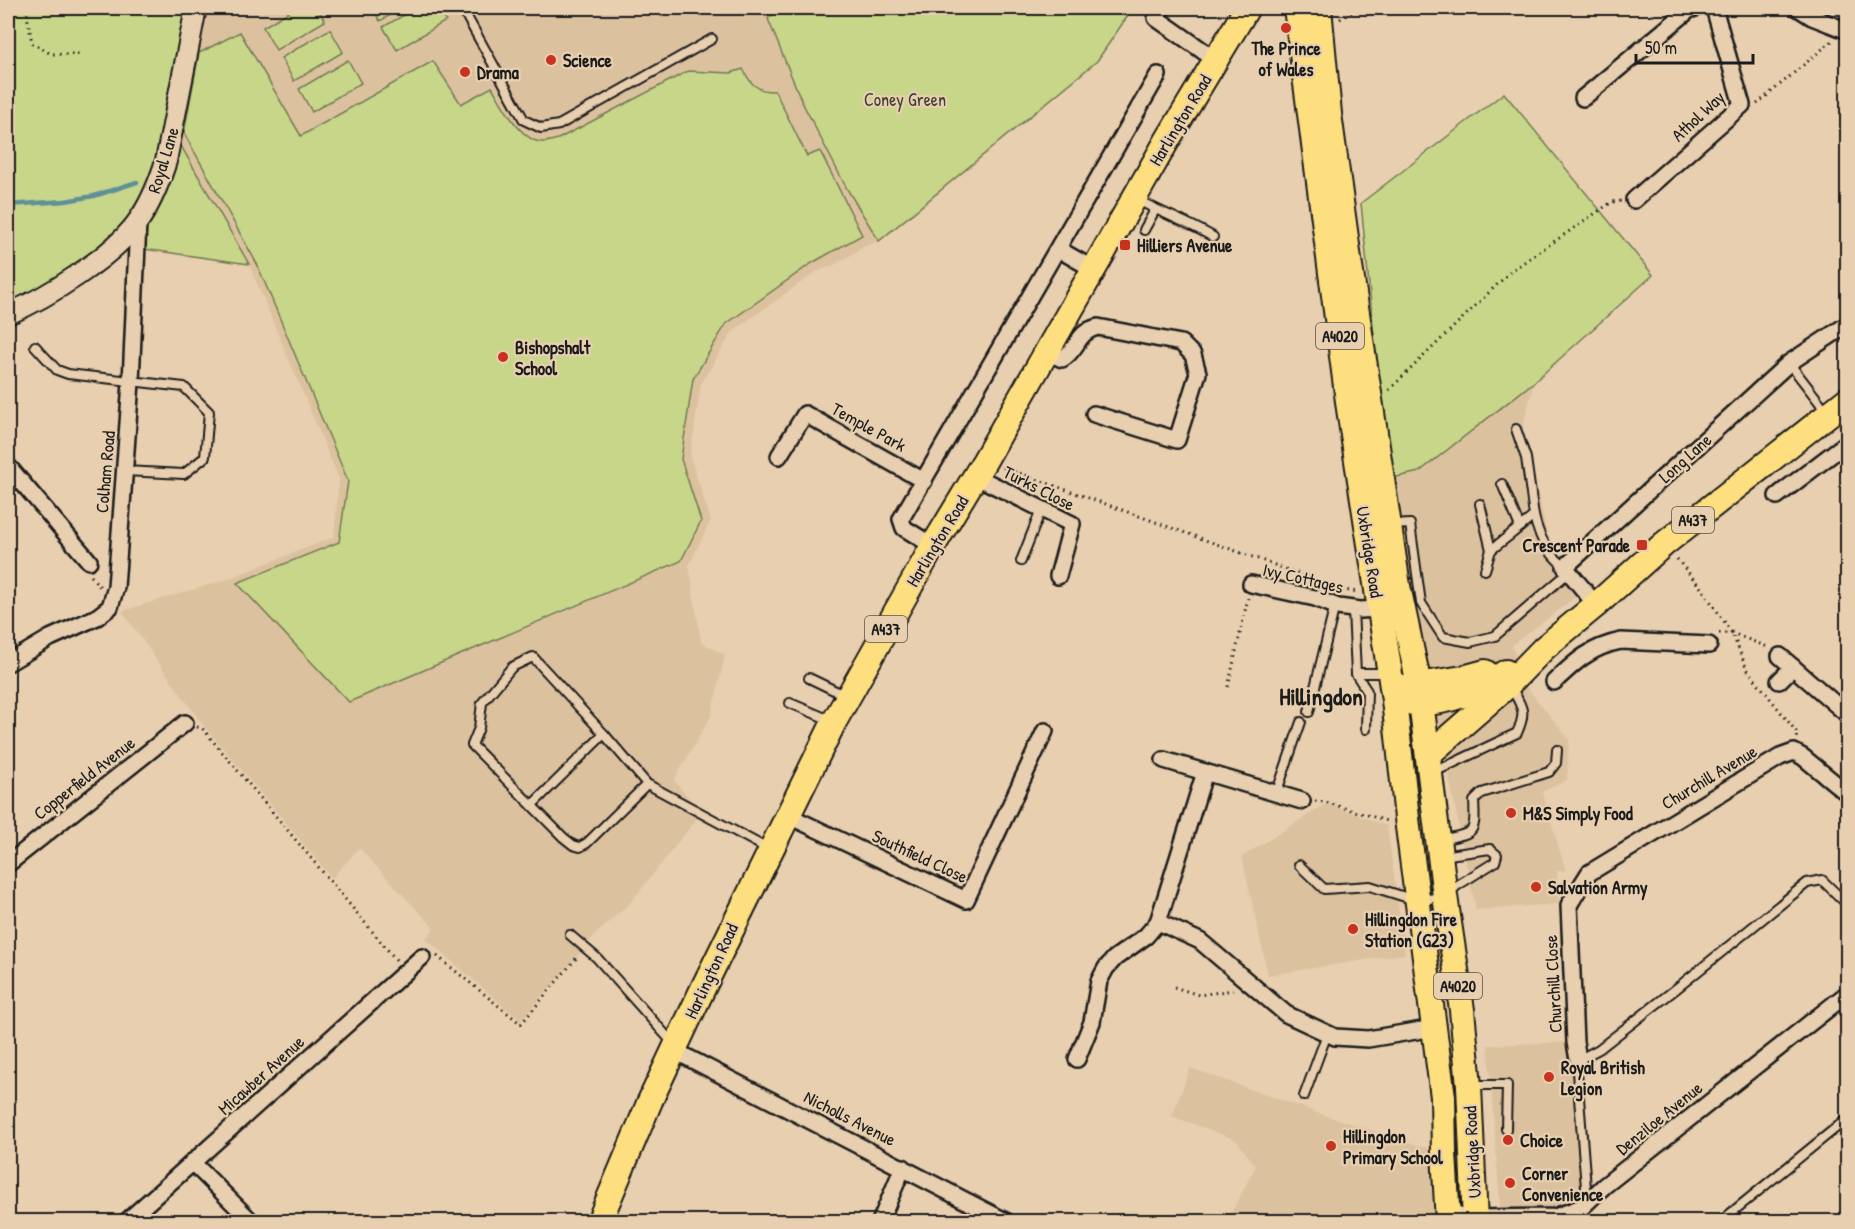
<svg xmlns="http://www.w3.org/2000/svg" width="1855" height="1229" viewBox="0 0 1855 1229" font-family="'Patrick Hand',sans-serif">
<rect width="100%" height="100%" fill="#e7cfaf"/>
<filter id="ink" filterUnits="userSpaceOnUse"><feTurbulence type="fractalNoise" baseFrequency=".0167" numOctaves="2"/><feDisplacementMap in="SourceGraphic" scale="12" xChannelSelector="R" yChannelSelector="G"/><feConvolveMatrix kernelMatrix="1 2 1 2 8 2 1 2 1" color-interpolation-filters="sRGB"/></filter>
<g filter="url(#ink)">
<g fill="#dcc19f">
<polygon points="196,8 781,8 768,19 802,102 847,189 879,241 865,246 834,265 816,272 733,331 701,384 690,457 711,520 689,565 701,642 725,655 711,716 674,780 701,813 631,902 595,935 521,1021 426,939 434,928 359,848 332,878 200,721 122,611 225,580 334,537 339,479 250,267 173,132"/>
<polygon points="1534,382 1523,426 1554,566 1589,587 1512,645 1523,683 1569,739 1567,780 1542,792 1566,871 1557,871 1559,904 1476,910 1388,479 1419,472"/>
<polygon points="1327,803 1387,826 1405,954 1268,975 1242,857"/>
<polygon points="1575,1042 1582,1207 1501,1219 1488,1045"/>
<polygon points="1190,1068 1327,1116 1439,1152 1441,1221 1227,1221 1256,1166 1236,1140 1172,1116"/>
</g>
<g fill="#c7d689" stroke="#727952" stroke-width="1.5">
<polygon points="8,8 189,8 173,132 249,264 130,247 122,241 8,314"/>
<polygon points="295,8 317,8 325,21 276,50 263,27"/>
<polygon points="372,8 402,8 380,21"/>
<polygon points="416,8 438,8 446,21 397,50 383,27"/>
<polygon points="781,8 1133,8 1097,61 879,241 847,189 802,102 768,19"/>
<polygon points="330,29 343,52 294,81 281,58"/>
<path d="M240 32 301 136 433 61 461 104 492 87C502 104 522 144 544 142 548 142 554 140 558 139L688 71 731 73 743 69C750 84 758 92 775 91L807 156 820 151 862 235 812 263 726 324 693 379 681 459 701 521 681 561 349 702 237 583 339 542 348 481 257 264 184 133 199 53Z"/>
<polygon points="348,60 361,83 312,112 299,89"/>
<polygon points="1504,93 1653,275 1534,382 1419,472 1388,479 1361,203"/>
</g>
<g fill="none" stroke-linecap="round" stroke-linejoin="round">
<polyline stroke="#609097" stroke-width="4.5" points="8,205 65,201 94,196 137,182"/>
<defs>
<g id="service">
<polyline points="462,8 524,120 541,128 559,125 712,39"/>
<path d="M1136 199C1161 213 1188 222 1213 237"/>
<polyline points="1144,230 1155,210"/>
<polyline points="35,346 57,370 68,374 184,387 209,412 205,457 184,474 125,471"/>
<polyline points="1789,363 1827,412"/>
<polyline points="1516,429 1526,458 1534,516"/>
<polyline points="1502,484 1520,527"/>
<polyline points="1480,504 1491,550"/>
<polyline points="1391,525 1410,524 1421,603 1443,637 1470,642 1495,636 1568,573"/>
<polyline points="1021,561 1041,510"/>
<path d="M1485 570 1491 550 1534 516C1539 538 1548 553 1565 567"/>
<polyline points="1353,609 1356,674 1367,691 1366,729"/>
<polyline points="1356,673 1387,673"/>
<polyline points="809,678 844,695"/>
<polyline points="790,703 830,720"/>
<polyline points="1309,712 1335,605"/>
<polyline points="604,734 533,657 512,667 482,703 479,728 472,745 563,837 573,845 580,847 587,843 647,784"/>
<path d="M1432 773 1517 733C1527 711 1522 707 1511 687"/>
<polyline points="1276,794 1301,722"/>
<polyline points="532,805 604,734 647,784 768,849"/>
<path d="M1441 840C1474 832 1476 836 1474 801L1482 793 1549 772 1556 763 1557 750"/>
<polyline points="1299,865 1324,889 1370,886 1418,901 1445,896 1458,885 1495,862 1497,855 1490,849 1442,856"/>
<polyline points="570,935 597,958 672,1042"/>
<polyline points="1473,1085 1507,1085 1506,1129"/>
<polyline points="1304,1096 1327,1034"/>
<polyline points="1587,1201 1577,1072 1578,1060 1599,1049 1677,988 1807,883 1822,880 1848,905"/>
<polyline points="1581,1222 1582,1207"/>
<polyline points="1720,1222 1848,1118"/>
</g>
<g id="minor">
<polyline points="1162,8 1156,18 1216,60"/>
<polyline points="1798,8 1812,17 1848,31"/>
<polyline points="1583,98 1689,10 1696,8"/>
<polyline points="1634,200 1742,105 1714,8"/>
<polyline points="1058,249 1093,269"/>
<path d="M1047 352 1062 359C1079 349 1076 332 1098 327L1181 343 1193 355 1198 373 1177 440 1094 414"/>
<polyline points="779,456 805,414 924,481"/>
<polyline points="8,466 89,561"/>
<polyline points="975,476 1072,524 1058,576"/>
<polyline points="1777,496 1848,442"/>
<polyline points="933,546 904,528 901,519 1158,75"/>
<polyline points="1251,584 1315,598 1338,607 1360,610 1379,609"/>
<polyline points="1596,605 1565,567 1789,363 1848,324"/>
<polyline points="1780,656 1848,715"/>
<polyline points="8,663 50,638 97,617 110,607 116,587 131,382 138,222"/>
<polyline points="1779,681 1793,667"/>
<path d="M1554 682C1576 661 1591 647 1621 641L1709 645"/>
<polyline points="1164,760 1302,801"/>
<polyline points="1205,772 1158,922 1200,941 1286,1014 1335,1037 1368,1039 1434,1028"/>
<polyline points="787,815 966,900 1045,731"/>
<polyline points="8,864 185,723"/>
<polyline points="673,1050 1007,1222"/>
<polyline points="1077,1059 1092,1022 1099,981 1106,968 1115,958 1146,936 1158,922"/>
<polyline points="1578,1060 1575,1042 1569,905 1589,873 1780,757 1794,752 1803,757 1848,794"/>
<polyline points="192,1162 252,1222"/>
<polyline points="1448,1208 1461,1217 1475,1218 1555,1217 1582,1207 1604,1186 1848,993"/>
<polyline points="126,1222 422,957"/>
<polyline points="880,1222 903,1167"/>
</g>
<path id="tertiary" d="M8 314C48 297 110 258 136 224 150 206 159 183 166 161L196 8"/>
<g id="primary">
<polyline points="1296,8 1349,409 1394,700 1408,827 1443,1097 1444,1153 1448,1222"/>
<polyline points="1319,8 1329,114 1349,260 1398,586 1419,685 1445,896 1462,1010 1469,1086 1475,1222"/>
<polyline points="1404,687 1463,678 1485,672"/>
<path d="M1407 702C1442 707 1478 691 1506 672"/>
<polyline points="1428,755 1505,688 1544,648 1596,605 1664,544 1848,399"/>
<polyline points="599,1222 650,1101 705,984 834,722 933,546 985,460 1168,139 1247,8"/>
</g>
</defs>
<use href="#service" stroke="#1c1c1c" stroke-width="12"/>
<use href="#minor" stroke="#1c1c1c" stroke-width="20"/>
<use href="#tertiary" stroke="#1c1c1c" stroke-width="24"/>
<use href="#primary" stroke="#1c1c1c" stroke-width="28"/>
<g stroke="#1c1c1c" stroke-width="3" stroke-dasharray="1.5 4.5" stroke-linecap="butt">
<polyline points="30,8 27,15 32,43 51,54 80,54"/>
<polyline points="1340,19 1359,8"/>
<polyline points="1757,104 1832,41"/>
<polyline points="1389,390 1511,271 1612,202 1621,201"/>
<polyline points="1003,467 1344,590 1359,592"/>
<polyline points="1677,559 1702,589 1732,633 1747,669 1798,734 1797,739"/>
<polyline points="91,576 100,587"/>
<polyline points="1719,633 1732,633 1770,648"/>
<polyline points="1228,687 1248,598"/>
<polyline points="197,727 202,728 397,961"/>
<polyline points="1315,801 1325,802 1390,822"/>
<polyline points="437,956 521,1024 578,956"/>
<polyline points="1174,987 1199,995 1233,990"/>
</g>
<use href="#service" stroke="#e7cfaf" stroke-width="8"/>
<use href="#minor" stroke="#e7cfaf" stroke-width="15"/>
<use href="#tertiary" stroke="#e7cfaf" stroke-width="20"/>
<use href="#primary" stroke="#fedf80" stroke-width="24"/>
</g>
</g>
<g fill="#c8321e" stroke="#e7cfaf" stroke-width="2">
<circle cx="1286" cy="28" r="6"/>
<circle cx="551" cy="60" r="6"/>
<circle cx="465" cy="72" r="6"/>
<rect x="1119" y="239" width="12" height="12" rx="3"/>
<circle cx="503" cy="357" r="6"/>
<rect x="1636" y="539" width="12" height="12" rx="3"/>
<circle cx="1511" cy="813" r="6"/>
<circle cx="1536" cy="887" r="6"/>
<circle cx="1353" cy="929" r="6"/>
<circle cx="1549" cy="1077" r="6"/>
<circle cx="1508" cy="1140" r="6"/>
<circle cx="1331" cy="1146" r="6"/>
<circle cx="1510" cy="1183" r="6"/>
</g>
<g text-anchor="middle" dominant-baseline="central" stroke-width="4.5" stroke-linejoin="round" paint-order="stroke">
<g fill="#e7cfaf" stroke="#595248" stroke-width="1.5">
<rect x="1316" y="323" width="48" height="26" rx="4.5"/>
<rect x="1672" y="507" width="42" height="26" rx="4.5"/>
<rect x="865" y="616" width="42" height="26" rx="4.5"/>
<rect x="1434" y="973" width="48" height="26" rx="4.5"/>
</g>
<g font-size="16" font-weight="bold" fill="#1c1c1c">
<text x="1340" y="336">A4020</text>
<text x="1693" y="520">A437</text>
<text x="886" y="629">A437</text>
<text x="1458" y="986">A4020</text>
</g>
<g font-size="18" font-weight="bold" fill="#1c1c1c" stroke="#e7cfaf" text-anchor="start">
<text x="1286" y="48" text-anchor="middle">The Prince<tspan x="1286" dy="21">of Wales</tspan></text>
<text x="563" y="60">Science</text>
<text x="477" y="72">Drama</text>
<text x="1137" y="245">Hilliers Avenue</text>
<text x="515" y="347">Bishopshalt<tspan x="515" dy="21">School</tspan></text>
<text x="1630" y="545" text-anchor="end">Crescent Parade</text>
<text x="1523" y="813">M&amp;S Simply Food</text>
<text x="1548" y="887">Salvation Army</text>
<text x="1365" y="919">Hillingdon Fire<tspan x="1365" dy="21">Station (G23)</tspan></text>
<text x="1561" y="1067">Royal British<tspan x="1561" dy="21">Legion</tspan></text>
<text x="1343" y="1136">Hillingdon<tspan x="1343" dy="21">Primary School</tspan></text>
<text x="1520" y="1140">Choice</text>
<text x="1522" y="1173">Corner<tspan x="1522" dy="21">Convenience</tspan></text>
</g>
<g font-size="18" fill="#3e4132" stroke="#e7cfaf">
<text x="905" y="99">Coney Green</text>
</g>
<g font-size="18" fill="#1c1c1c" stroke="#e7cfaf">
<text transform="translate(1698 116) rotate(-43)">Athol Way</text>
<text transform="translate(1180 120) rotate(-59)">Harlington Road</text>
<text transform="translate(163 160) rotate(-73)">Royal Lane</text>
<text transform="translate(869 427) rotate(29)">Temple Park</text>
<text transform="translate(1685 458) rotate(-42)">Long Lane</text>
<text transform="translate(105 472) rotate(-85)">Colham Road</text>
<text transform="translate(1039 488) rotate(27)">Turks Close</text>
<text transform="translate(937 541) rotate(-59)">Harlington Road</text>
<text transform="translate(1370 552) rotate(81)">Uxbridge Road</text>
<text transform="translate(1303 578) rotate(13)">Ivy Cottages</text>
<text transform="translate(1709 777) rotate(-31)">Churchill Avenue</text>
<text transform="translate(84 778) rotate(-38)">Copperfield Avenue</text>
<text transform="translate(920 856) rotate(25)">Southfield Close</text>
<text transform="translate(711 971) rotate(-65)">Harlington Road</text>
<text transform="translate(1553 984) rotate(-93)">Churchill Close</text>
<text transform="translate(261 1075) rotate(-42)">Micawber Avenue</text>
<text transform="translate(850 1118) rotate(27)">Nicholls Avenue</text>
<text transform="translate(1659 1118) rotate(-39)">Denziloe Avenue</text>
<text transform="translate(1472 1152) rotate(-93)">Uxbridge Road</text>
</g>
<g font-size="24" font-weight="bold" fill="#1c1c1c" stroke="#e7cfaf">
<text x="1321" y="696">Hillingdon</text>
</g>
</g>
<rect width="1855" height="1229" fill="none" stroke="#e7cfaf" stroke-width="30"/>
<rect x="15" y="15" width="1825" height="1199" fill="none" stroke="#1c1c1c" stroke-width="2" filter="url(#ink)"/>
<path d="M1636 54v9h117v-9" fill="none" stroke="#1c1c1c" stroke-width="3"/>
<text x="1645" y="54" font-size="18" fill="#1c1c1c" stroke="#e7cfaf" stroke-width="4.5" paint-order="stroke">50 m</text>
</svg>
